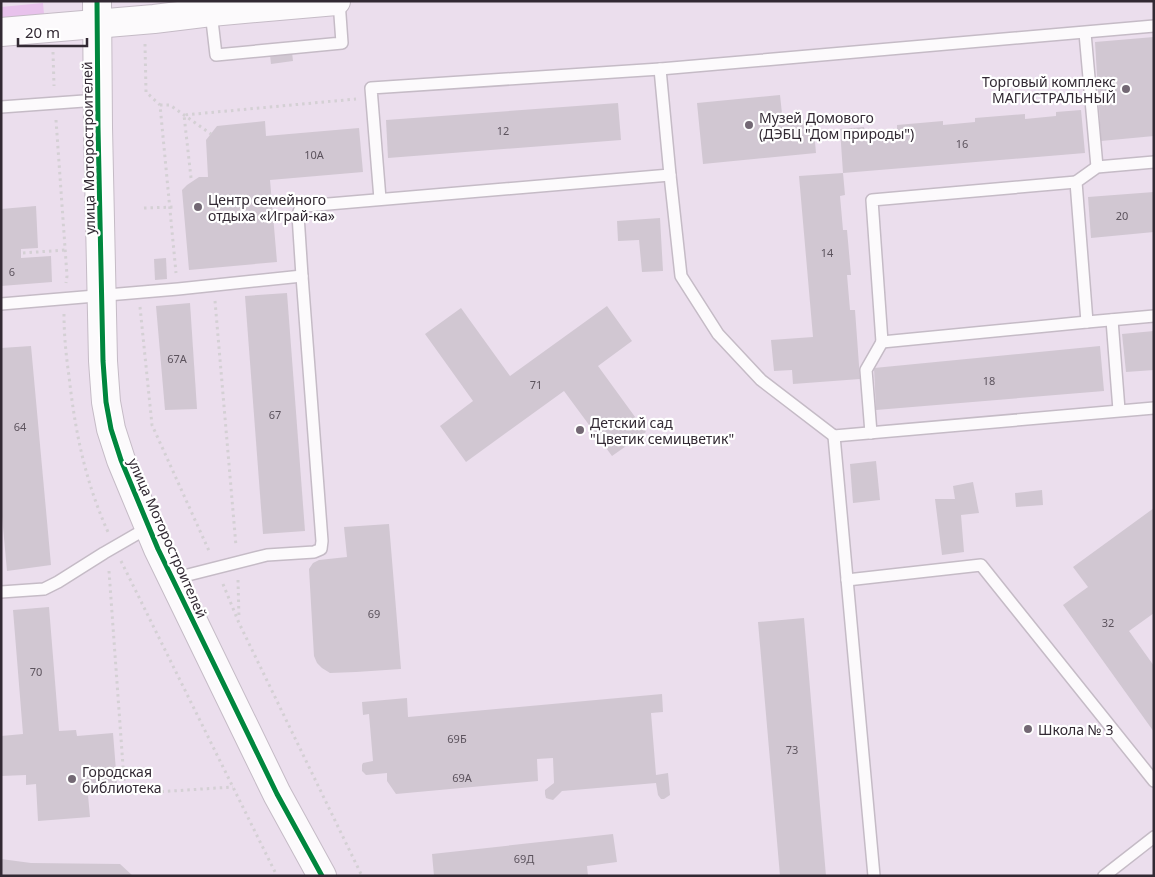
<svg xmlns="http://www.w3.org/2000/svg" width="1155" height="877" viewBox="0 0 1155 877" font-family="'Noto Sans',sans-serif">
<rect width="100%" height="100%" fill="#ebdeed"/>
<polygon fill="#e8c2ec" points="43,3 44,14 1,18 1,7"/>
<g fill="#d1c7d2">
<polygon points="1154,37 1154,136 1101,141 1095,42"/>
<polygon points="292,52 293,61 271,64 270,55"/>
<polygon points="780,95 783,123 813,120 816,153 703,164 697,103"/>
<polygon points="618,103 621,140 388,158 386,120"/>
<polygon points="1081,110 1085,153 843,173 845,195 840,196 843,230 847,230 851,275 847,275 850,310 855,310 860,379 793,384 792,370 774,371 771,340 813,337 799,176 843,173 840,129 864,127 865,132 897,130 897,125 943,121 943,125 975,122 975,118 1025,114 1025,119 1056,116 1056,112"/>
<polygon points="265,121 266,136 359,128 363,172 270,180 277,262 189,270 182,190 187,185 199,177 208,177 206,140 217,126"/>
<polygon points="1154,192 1154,232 1091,238 1088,197"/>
<polygon points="36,206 38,248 21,249 21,258 51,256 52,282 1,286 1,209"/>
<polygon points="660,218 663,271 642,272 639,240 618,241 617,221"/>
<polygon points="166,258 167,279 155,280 154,259"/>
<polygon points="287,293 305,531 263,534 245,296"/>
<polygon points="190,303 197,409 165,410 156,306"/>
<polygon points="607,306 632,341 598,366 646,432 612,456 564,391 466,462 440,426 473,401 425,334 461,308 510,376"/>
<polygon points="1154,331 1154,370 1126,372 1122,334"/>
<polygon points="31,346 51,565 7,571 1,505 1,348"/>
<polygon points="1100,346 1104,391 876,410 874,368"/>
<polygon points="876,461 880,500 853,503 850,464"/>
<polygon points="973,482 979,513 961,515 964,552 942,555 935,499 955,499 953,486"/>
<polygon points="1042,490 1043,505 1016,507 1015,493"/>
<polygon points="1154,508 1154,613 1129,631 1154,666 1154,732 1063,605 1088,587 1073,567"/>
<polygon points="389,524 401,669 356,672 330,673 322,668 317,663 314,656 309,569 313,563 319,560 347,557 344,527"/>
<polygon points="49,607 59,731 76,730 77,736 113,733 117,783 95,784 96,794 88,795 90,817 38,821 36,784 26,785 26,775 1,776 1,736 23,734 13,610"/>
<polygon points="804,618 826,876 780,876 758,622"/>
<polygon points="662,694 663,712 651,713 656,775 668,773 670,795 664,799 661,799 658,795 656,783 562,791 553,800 549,799 546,798 545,794 545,790 554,783 553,758 537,759 538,781 396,794 387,781 387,773 366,775 362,771 362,765 363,763 373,761 369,714 363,715 362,702 407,698 408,717"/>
<polygon points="613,834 617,862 587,866 588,876 434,876 432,854"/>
<polygon points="1,859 31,863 120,864 133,876 1,876"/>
</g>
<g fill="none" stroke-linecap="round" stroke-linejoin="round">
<defs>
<g id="service">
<polyline points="211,12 216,55 342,43 339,1"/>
<polyline points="1085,33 1097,167"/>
<polyline points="660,69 670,175 681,276 718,334 761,380 834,436 1154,408"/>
<polyline points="1,107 98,100"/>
<polyline points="1154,162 1097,167 1076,182 1087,322 1154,316"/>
<polyline points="1076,182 872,200 882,342 1087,322"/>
<polyline points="380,199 371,88 660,69 1154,26"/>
<polyline points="1,304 178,289 302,276"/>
<polyline points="1112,320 1119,410"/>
<polyline points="871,433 866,370 882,342"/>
<polyline points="834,436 874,876"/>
<polyline points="172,579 267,555 314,552 321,549 322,541 302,276 298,215 300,209 305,206 670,175"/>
<polyline points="847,580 981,565 1154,781"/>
<polyline points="1,592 44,589 58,582 104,553 149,527"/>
<polyline points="1104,876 1154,837"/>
</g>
<polyline id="tertiary" points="97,1 98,127 103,361 106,402 111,429 121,460 158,549 277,794 322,876"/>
<polyline id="primary" points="1,32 154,19 211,12 336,1"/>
</defs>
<use href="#service" stroke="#c5bbc6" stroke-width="14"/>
<use href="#tertiary" stroke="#c5bbc6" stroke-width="30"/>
<use href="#primary" stroke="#c5bbc6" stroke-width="30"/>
<g stroke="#d4d0d4" stroke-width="3" stroke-dasharray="2.5 4" stroke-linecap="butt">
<polyline points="145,44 146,92 160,105 176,273"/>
<polyline points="53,52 54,86"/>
<polyline points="160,105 170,105 211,134"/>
<polyline points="56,120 67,276 66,283"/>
<polyline points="191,178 184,115 356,99"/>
<polyline points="144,208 176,207"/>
<polyline points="23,253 65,250"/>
<polyline points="215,301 236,546"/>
<polyline points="140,307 152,425 210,553"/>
<path d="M64 314C64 335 66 355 69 376 75 431 85 481 108 532"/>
<polyline points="121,561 277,876"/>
<polyline points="109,571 125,794 233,787"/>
<polyline points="238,580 239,619"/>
<polyline points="223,584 239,623 362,876"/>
</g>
<use href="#service" stroke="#fcfafc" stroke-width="11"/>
<use href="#tertiary" stroke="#fcfafc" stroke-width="28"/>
<use href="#primary" stroke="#fcfafc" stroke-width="28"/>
<defs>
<polyline id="cycleway" points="97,1 98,127 103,361 106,402 111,429 121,460 158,549 277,794 322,876"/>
</defs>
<use href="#cycleway" stroke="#fff" stroke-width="8"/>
<use href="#cycleway" stroke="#00873e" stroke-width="5"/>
</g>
<g fill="#736874" stroke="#fff" stroke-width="2">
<circle cx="1126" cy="89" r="5"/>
<circle cx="749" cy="125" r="5"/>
<circle cx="198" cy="207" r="5"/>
<circle cx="580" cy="430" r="5"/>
<circle cx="1028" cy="729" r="5"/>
<circle cx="72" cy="779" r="5"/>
</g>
<g text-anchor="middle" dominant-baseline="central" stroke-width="4.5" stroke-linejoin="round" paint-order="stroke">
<g font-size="11" fill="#5c535d">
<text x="503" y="130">12</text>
<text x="962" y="143">16</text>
<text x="314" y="154">10А</text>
<text x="1122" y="215">20</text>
<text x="827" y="252">14</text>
<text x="12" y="271">6</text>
<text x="177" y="358">67А</text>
<text x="989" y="380">18</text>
<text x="536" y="384">71</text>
<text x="275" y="414">67</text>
<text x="20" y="426">64</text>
<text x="374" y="613">69</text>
<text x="1108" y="622">32</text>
<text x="36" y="671">70</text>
<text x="457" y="738">69Б</text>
<text x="792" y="749">73</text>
<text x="462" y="777">69А</text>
<text x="524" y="858">69Д</text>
</g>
<g font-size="14" fill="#322933" stroke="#fff" text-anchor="start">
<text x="1116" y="81" text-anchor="end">Торговый комплекс<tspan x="1116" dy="16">МАГИСТРАЛЬНЫЙ</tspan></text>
<text x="759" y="117">Музей Домового<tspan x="759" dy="16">(ДЭБЦ "Дом природы")</tspan></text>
<text x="208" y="199">Центр семейного<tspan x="208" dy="16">отдыха «Играй-ка»</tspan></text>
<text x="590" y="422">Детский сад<tspan x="590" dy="16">"Цветик семицветик"</tspan></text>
<text x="1038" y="729">Школа № 3</text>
<text x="82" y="771">Городская<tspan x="82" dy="16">библиотека</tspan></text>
</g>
<g font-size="14" fill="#322933" stroke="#fff">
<text transform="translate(88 148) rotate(-91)">улица Моторостроителей</text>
<text transform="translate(168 538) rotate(66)">улица Моторостроителей</text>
</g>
</g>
<rect width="1155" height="877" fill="none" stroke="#322933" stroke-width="5"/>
<path d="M18 38v8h69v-8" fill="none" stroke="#322933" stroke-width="2.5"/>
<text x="25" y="38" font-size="15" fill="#322933" stroke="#ffffff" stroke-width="4" paint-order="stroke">20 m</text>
</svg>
